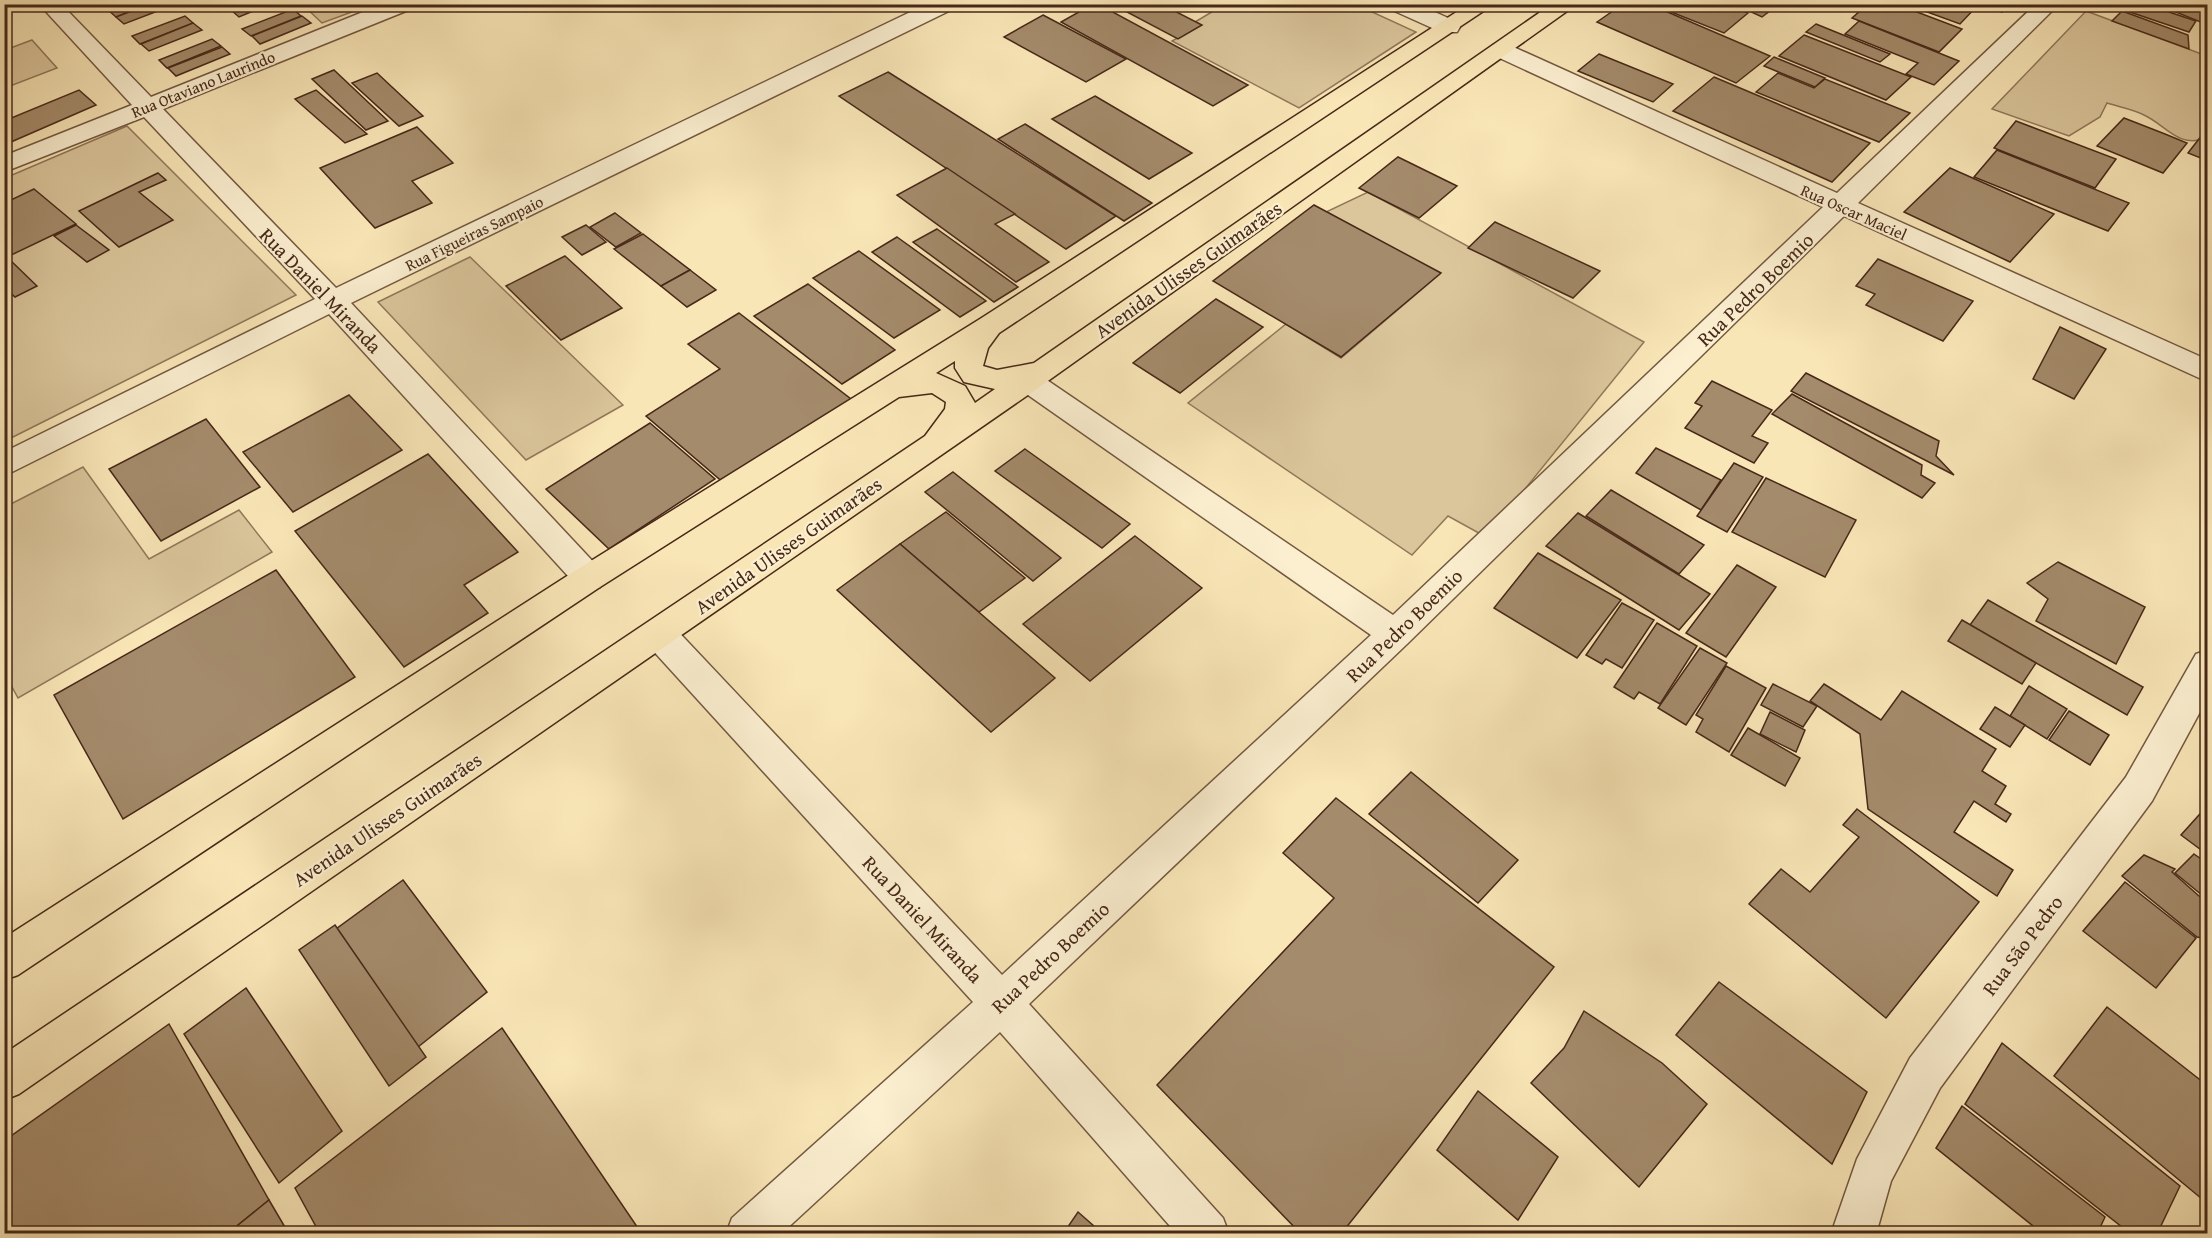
<svg xmlns="http://www.w3.org/2000/svg" width="2212" height="1238" viewBox="0 0 2212 1238" font-family="'Gentium Book Plus',serif">
<rect width="100%" height="100%" fill="#f9e6b7"/>
<filter id="stains"><feTurbulence type="fractalNoise" baseFrequency=".00333" numOctaves="4"/><feColorMatrix values="0 0 0 0 .2 0 0 0 0 .09 0 0 0 0 .02 0 0 0 .5 -.17"/></filter>
<radialGradient id="worn" r=".72"><stop offset=".6" stop-color="#630" stop-opacity="0"/><stop offset="1" stop-color="#630" stop-opacity=".3"/></radialGradient>
<g fill="#dbc69c" stroke="#91775a" stroke-width="1.5">
<polygon points="1225,4 1357,5 1416,32 1299,108 1172,41 1201,25 1195,22"/>
<polygon points="303,5 371,5 322,23"/>
<path d="M2086 11 2207 56V138C2178 149 2166 125 2144 115 2133 109 2119 107 2107 103L2100 117 2069 136 1992 109Z"/>
<polygon points="32,40 57,68 5,88 5,50"/>
<polygon points="127,126 296,295 5,441 5,178"/>
<polygon points="1368,192 1644,342 1486,537 1448,516 1412,555 1188,403 1286,324 1341,358 1440,274 1326,212"/>
<polygon points="470,257 623,405 526,460 378,302"/>
<polygon points="83,467 149,559 239,510 272,552 18,698 5,674 5,507"/>
</g>
<g fill="#a48b6b" stroke="#472818" stroke-width="1.5">
<polygon points="123,4 149,4 116,17 108,10"/>
<polygon points="150,4 176,4 124,24 116,17"/>
<polygon points="245,4 270,4 239,17 231,10"/>
<polygon points="883,4 908,4 894,11"/>
<polygon points="1093,4 1098,4 1248,85 1213,106 1061,22"/>
<polygon points="1112,4 1161,4 1202,25 1178,39"/>
<polygon points="1623,4 1649,4 1770,56 1736,83 1597,22"/>
<polygon points="1665,4 1726,4 1748,13 1724,33 1661,8"/>
<polygon points="1734,4 1779,4 1762,17"/>
<polygon points="1868,4 1896,4 1962,29 1939,52 1852,18"/>
<polygon points="1920,4 1976,4 1978,5 1960,24 1916,8"/>
<polygon points="1983,4 2009,4 2002,12"/>
<polygon points="2152,4 2154,7 2196,21 2189,32 2109,5"/>
<polygon points="2156,4 2184,4 2208,13 2208,25"/>
<polygon points="293,9 301,16 251,36 242,29"/>
<polygon points="2122,11 2188,35 2189,49 2112,21"/>
<polygon points="1043,15 1126,59 1086,82 1004,37"/>
<polygon points="185,16 193,23 140,44 132,36"/>
<polygon points="302,16 311,23 260,44 252,36"/>
<polygon points="1859,21 1959,61 1934,85 1906,74 1918,63 1845,34"/>
<polygon points="193,23 202,30 149,51 141,44"/>
<polygon points="1816,24 1890,54 1880,62 1806,32"/>
<polygon points="1804,35 1911,77 1886,100 1779,56"/>
<polygon points="212,39 221,46 167,68 159,60"/>
<polygon points="222,47 230,54 176,76 168,68"/>
<polygon points="1599,54 1673,84 1653,102 1578,71"/>
<polygon points="1774,57 1825,78 1815,87 1764,66"/>
<polygon points="334,70 388,121 366,130 312,79"/>
<polygon points="888,72 1116,216 1066,249 839,96"/>
<polygon points="377,73 423,116 399,126 352,83"/>
<polygon points="1778,73 1814,88 1825,79 1910,113 1879,142 1756,92"/>
<polygon points="1714,77 1870,143 1832,182 1673,111"/>
<polygon points="79,90 96,105 4,145 4,121"/>
<polygon points="316,90 367,134 345,143 295,99"/>
<polygon points="1095,96 1192,153 1149,179 1052,119"/>
<polygon points="2124,118 2165,134 2187,143 2163,173 2097,146"/>
<polygon points="2016,121 2116,159 2095,188 1994,148"/>
<polygon points="1025,124 1152,203 1124,221 998,139"/>
<polygon points="417,127 453,163 412,181 432,203 375,228 320,168"/>
<polygon points="2202,135 2208,138 2208,161 2188,153"/>
<polygon points="1997,150 2129,203 2108,231 1974,177"/>
<polygon points="1398,157 1457,186 1419,218 1359,188"/>
<polygon points="947,168 1015,214 995,224 1049,262 1016,282 897,195"/>
<polygon points="1950,168 2054,214 2010,262 1904,212"/>
<polygon points="158,173 166,180 139,192 173,220 119,247 79,211"/>
<polygon points="34,189 76,224 7,257 4,255 4,200 7,202"/>
<polygon points="1314,205 1441,273 1341,357 1213,281"/>
<polygon points="615,213 641,233 616,247 590,227"/>
<polygon points="1495,222 1600,271 1573,298 1468,248"/>
<polygon points="76,225 109,250 87,262 54,236"/>
<polygon points="586,225 606,242 582,255 562,237"/>
<polygon points="937,229 1018,287 994,302 913,242"/>
<polygon points="643,234 690,270 661,286 614,249"/>
<polygon points="897,237 986,301 960,317 872,252"/>
<polygon points="859,251 940,310 894,338 813,278"/>
<polygon points="565,256 622,308 561,340 506,286"/>
<polygon points="9,259 37,286 15,297 4,287 4,262"/>
<polygon points="1878,259 1973,301 1943,341 1866,305 1875,294 1856,286"/>
<polygon points="690,270 716,290 687,307 661,286"/>
<polygon points="808,284 895,350 842,384 754,316"/>
<polygon points="1216,299 1263,327 1180,393 1133,363"/>
<polygon points="739,313 851,399 725,484 646,416 720,369 688,344"/>
<polygon points="2060,327 2106,349 2074,399 2033,379"/>
<polygon points="1806,373 1939,441 1936,456 1954,475 1791,391"/>
<polygon points="1712,381 1772,410 1752,436 1768,443 1754,463 1685,428 1702,406 1695,403"/>
<polygon points="1792,394 1922,465 1921,475 1935,483 1922,498 1772,414"/>
<polygon points="349,395 402,450 293,512 243,452"/>
<polygon points="206,419 260,487 161,541 109,469"/>
<polygon points="650,423 715,479 609,549 546,489"/>
<polygon points="1656,448 1721,480 1701,510 1636,473"/>
<polygon points="1025,449 1130,524 1102,548 995,471"/>
<polygon points="428,454 518,552 464,585 488,613 404,667 295,531"/>
<polygon points="1734,463 1763,477 1727,532 1697,516"/>
<polygon points="953,472 1061,558 1033,581 925,492"/>
<polygon points="1766,478 1856,520 1825,577 1732,532"/>
<polygon points="1611,490 1704,545 1679,574 1586,516"/>
<polygon points="946,512 1025,578 979,612 900,544"/>
<polygon points="1578,513 1710,594 1679,630 1546,546"/>
<polygon points="1135,536 1202,588 1090,681 1023,624"/>
<polygon points="900,544 1055,678 991,732 837,590"/>
<polygon points="1538,553 1621,600 1577,658 1494,608"/>
<polygon points="2058,562 2145,607 2116,664 2036,621 2048,599 2027,583"/>
<polygon points="1737,565 1776,587 1726,657 1686,633"/>
<polygon points="276,570 355,677 123,819 54,695"/>
<polygon points="1988,600 2143,687 2127,715 1970,625"/>
<polygon points="1622,603 1654,620 1622,668 1606,659 1602,664 1586,655"/>
<polygon points="1962,620 2036,663 2022,684 1948,641"/>
<polygon points="1657,623 1697,646 1660,704 1639,692 1634,699 1614,687"/>
<polygon points="1700,648 1727,663 1686,725 1658,708"/>
<polygon points="1726,666 1766,688 1729,752 1696,732 1703,719 1696,715"/>
<polygon points="1773,684 1817,706 1803,727 1761,705"/>
<polygon points="1824,684 1881,720 1902,691 1996,749 1982,771 2006,786 1995,804 2011,814 2006,822 1974,801 1954,832 2013,870 1997,896 1868,809 1860,734 1810,701"/>
<polygon points="2029,686 2067,709 2047,739 2010,716"/>
<polygon points="1995,707 2025,725 2010,747 1980,729"/>
<polygon points="2069,711 2109,735 2090,765 2049,740"/>
<polygon points="1770,712 1805,730 1796,752 1760,734"/>
<polygon points="1748,728 1800,758 1785,786 1731,755"/>
<polygon points="1411,772 1518,860 1478,903 1369,814"/>
<polygon points="1336,798 1554,967 1341,1234 1301,1234 1157,1085 1334,898 1283,853"/>
<polygon points="2208,805 2208,855 2181,835"/>
<polygon points="1857,809 1979,902 1886,1018 1749,904 1781,869 1810,892 1859,837 1843,825"/>
<polygon points="2194,854 2208,864 2208,900 2175,873"/>
<polygon points="2144,855 2175,869 2172,872 2208,904 2208,939 2197,937 2122,876"/>
<polygon points="403,880 487,992 418,1047 336,929"/>
<polygon points="2125,882 2196,938 2156,988 2083,931"/>
<polygon points="335,925 426,1057 389,1086 299,950"/>
<polygon points="1719,982 1867,1092 1832,1164 1676,1035"/>
<polygon points="246,988 342,1131 279,1183 184,1034"/>
<polygon points="2107,1007 2208,1086 2208,1204 2054,1076"/>
<polygon points="1584,1011 1662,1063 1707,1104 1639,1187 1531,1083 1564,1048"/>
<polygon points="169,1024 269,1200 227,1234 4,1234 4,1141"/>
<polygon points="502,1028 642,1234 320,1234 295,1188"/>
<polygon points="2002,1043 2180,1186 2157,1234 2131,1234 1965,1104"/>
<polygon points="1478,1091 1558,1157 1518,1220 1437,1150"/>
<polygon points="1962,1106 2105,1217 2097,1234 2043,1234 1936,1148"/>
<polygon points="269,1200 289,1234 227,1234"/>
<polygon points="1078,1212 1103,1234 1063,1234"/>
</g>
<g fill="none" stroke-linecap="round" stroke-linejoin="round">
<defs>
<g id="minor">
<polygon points="39,4 61,4 151,97 383,4 413,4 411,9 163,109 336,288 927,4 955,4 953,9 351,303 600,569 605,578 600,587 589,591 578,587 329,314 4,476 4,452 315,299 144,117 4,172 4,156 132,105"/>
<polygon points="1388,4 1417,4 1457,22 1460,27 1457,32 1441,32 1390,9"/>
<polygon points="2036,4 2059,4 1858,203 2208,360 2208,382 1844,216 1407,644 1029,1004 1223,1218 1229,1234 1177,1234 1000,1032 781,1234 726,1234 732,1218 973,1002 647,644 642,634 647,624 659,620 671,624 1002,975 1371,635 1018,388 1014,381 1018,374 1028,371 1038,374 1393,615 1823,207 1493,55 1490,50 1493,45 1509,45 1837,193"/>
<polygon points="2208,650 2208,697 2152,801 1940,1088 1891,1181 1876,1234 1831,1234 1857,1159 1910,1058 2126,777 2196,654"/>
</g>
<path id="primary" d="M1469 4H1494L999 333 988 348 983 366 997 370 1034 363 1552 4H1577L1038 388 19 1094 4 1100V1054L925 436 945 409 946 402 932 393 899 397 600 587 18 975 4 980V938L578 569 980 319ZM955 361V368L964 382 995 389 975 403 965 386 936 373Z"/>
</defs>
<use href="#minor" stroke="#745840" stroke-width="3"/>
<use href="#primary" stroke="#472818" stroke-width="3"/>
<use href="#minor" fill="#fbefd0" fill-rule="evenodd"/>
<use href="#primary" fill="#f9e6b7" fill-rule="evenodd"/>
</g>
<g text-anchor="middle" dominant-baseline="central" stroke-width="4.5" stroke-linejoin="round" paint-order="stroke">
<g font-size="16" fill="#472818" stroke="#fbefd0">
<text transform="translate(203 84) rotate(-22)">Rua Otaviano Laurindo</text>
<text transform="translate(1854 212) rotate(24)">Rua Oscar Maciel</text>
<text transform="translate(474 233) rotate(-26)">Rua Figueiras Sampaio</text>
</g>
<g font-size="20" fill="#472818" stroke="#fbefd0">
<text transform="translate(1188 269) rotate(-35)">Avenida Ulisses Guimarães</text>
<text transform="translate(1755 289) rotate(-44)">Rua Pedro Boemio</text>
<text transform="translate(321 290) rotate(46)">Rua Daniel Miranda</text>
<text transform="translate(788 545) rotate(-35)">Avenida Ulisses Guimarães</text>
<text transform="translate(1404 625) rotate(-44)">Rua Pedro Boemio</text>
<text transform="translate(387 819) rotate(-34)">Avenida Ulisses Guimarães</text>
<text transform="translate(923 919) rotate(47)">Rua Daniel Miranda</text>
<text transform="translate(2022 945) rotate(-53)">Rua São Pedro</text>
<text transform="translate(1050 957) rotate(-43)">Rua Pedro Boemio</text>
</g>
</g>
<rect width="2212" height="1238" fill="none" stroke="#f9e6b7" stroke-width="24"/>
<rect x="6" y="6" width="2200" height="1226" fill="none" stroke="#472818" stroke-width="3"/>
<rect x="12" y="12" width="2188" height="1214" fill="none" stroke="#472818" stroke-width="1.5"/>
<rect width="100%" height="100%" filter="url(#stains)"/>
<rect width="100%" height="100%" fill="url(#worn)"/>
</svg>
